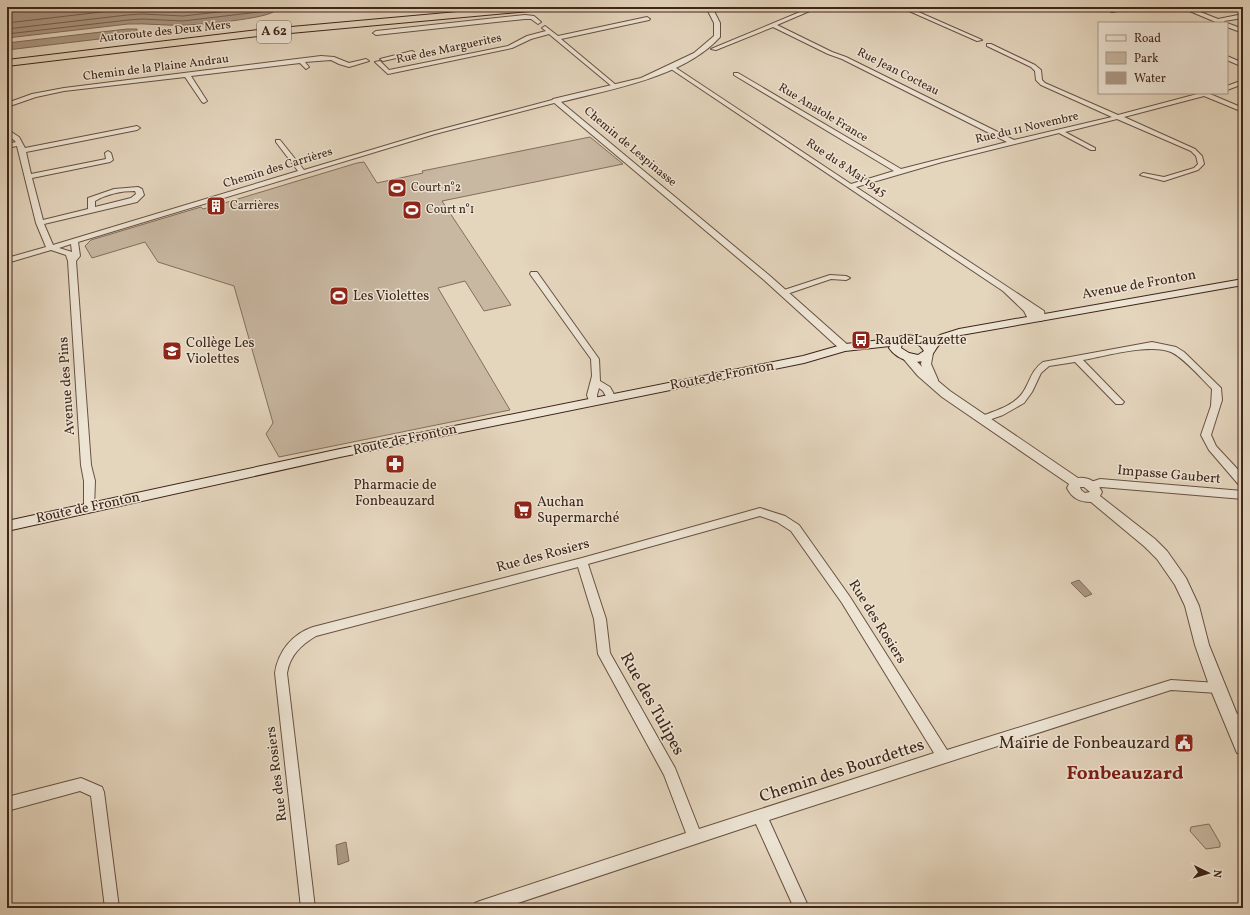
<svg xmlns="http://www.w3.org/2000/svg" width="1250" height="915" viewBox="0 0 1250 915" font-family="Vollkorn,serif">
<rect width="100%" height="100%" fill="#e4d5bd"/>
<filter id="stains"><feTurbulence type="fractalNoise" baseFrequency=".005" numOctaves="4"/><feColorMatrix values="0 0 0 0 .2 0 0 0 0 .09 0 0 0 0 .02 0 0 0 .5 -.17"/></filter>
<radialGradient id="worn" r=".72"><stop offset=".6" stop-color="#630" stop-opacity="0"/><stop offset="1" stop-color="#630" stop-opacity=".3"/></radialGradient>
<g fill="#c8b7a1" stroke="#846e5d">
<polygon points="590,137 623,164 442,201 511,305 484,311 465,281 438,288 510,410 279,457 266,434 273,423 234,286 158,262 145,242 92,258 85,246 91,240 201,207 203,209 218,205 357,163 364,162 377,183 423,173 422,171"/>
<polygon points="1209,824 1220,843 1220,847 1206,849 1190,831 1191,827"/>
</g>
<g fill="#ac9985" stroke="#806b5a">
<path d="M9 7H273L276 10C269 19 197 25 183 25 165 26 147 23 128 24L7 38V8Z"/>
<polygon points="127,29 137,29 137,32 116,37 7,50 7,43"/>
<polygon points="1079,580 1092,594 1085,597 1071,583"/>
<polygon points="346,842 349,861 338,865 336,845"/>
</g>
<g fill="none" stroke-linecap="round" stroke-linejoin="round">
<g stroke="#765f4f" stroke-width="1">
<polyline points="7,23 127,9 142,8 182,10 215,7"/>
<polyline points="7,29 127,15 142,14 183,16 263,7"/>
<polyline points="7,34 128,20 142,19 183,21 267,11 270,10 270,7"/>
</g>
<defs>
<g id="minor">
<polygon points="812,7 819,7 777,25 832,52 846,57 1014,140 1112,117 1041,85 1036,80 1035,71 1031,67 987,46 987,44 991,44 1035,65 1041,70 1042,80 1045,83 1118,115 1201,93 1211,93 1210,94 1243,108 1243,112 1204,96 1124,117 1195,149 1202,156 1204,164 1198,170 1164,181 1140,175 1143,173 1164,177 1194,168 1198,164 1196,156 1191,151 1117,119 1065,132 1095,148 1095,150 1091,150 1059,133 942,162 856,187 1044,311 1045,318 1041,321 1027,317 1024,311 1003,291 668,67 673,66 851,184 894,171 734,75 734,73 738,73 901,169 1007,142 842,59 828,54 773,27 716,50 711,49"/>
<polygon points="900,7 907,7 982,40 977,41"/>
<polygon points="1101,7 1109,7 1117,11 1112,12"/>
<polygon points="1180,7 1188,7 1218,19 1243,14 1243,18 1224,21 1226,23 1218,23"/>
<polygon points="525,15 534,16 541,22 538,24 531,19 525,19 376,35 373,33 376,31"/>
<polygon points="647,17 650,19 649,20 561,39 616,85 617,86 614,88 549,34 531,39 512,48 388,74 375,62 380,61 389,70 508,46 527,36 546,31 542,28 545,26 558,36"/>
<polygon points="1227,23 1243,29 1243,33 1227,27"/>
<polygon points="412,51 414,52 414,54 383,61 380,59"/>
<polygon points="321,56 334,57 349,63 366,59 369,61 349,67 339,64 331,60 305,62 309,67 306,69 300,63 191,76 207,101 204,103 202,102 185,77 64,91 36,97 7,107 7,103 32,94 64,88"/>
<polygon points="1227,56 1243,63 1243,67 1227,60"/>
<polygon points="1243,80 1243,84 1227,90 1227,86"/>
<path d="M556 99 558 100V102L435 134 78 242 80 256 76 261 91 465 95 481 94 508 93 511H85L84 508V481L81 465 68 261 66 255 51 250 7 263V258L46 247 36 223 17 146 7 148V144L16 142 7 134V129L19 137 25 148 137 126 140 128 137 130 26 152 31 174 106 159 105 153 108 151 111 153 113 160 110 162 32 178 43 220 88 209V198L114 189 138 187 142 189 144 195 137 202 44 224 53 245 298 171 276 142V140H280L304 170 431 132ZM135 191 136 194 131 198 95 207V201C107 194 121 191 135 191ZM71 244 72 252 59 248Z"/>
<polygon points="531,272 537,272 599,359 600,381 610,387 616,398 614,400 608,400 603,391 599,388 597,395 598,402 596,404 590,404 587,395 592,376 591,359 530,274"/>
<polygon points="830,275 846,276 850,278 846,280 831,279 784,295 780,293 781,291"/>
<path d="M1152 342 1176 347 1184 352 1221 388 1222 400 1211 435 1216 446 1243 475V486L1239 485 1209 450 1201 435 1211 406 1212 389C1201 378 1184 358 1171 352 1151 343 1105 356 1083 360L1122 400 1124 402 1122 404H1116L1075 362 1049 366 1041 373 1032 392 1024 403 1003 415 986 421H980L978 419 980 417C993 411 1011 407 1021 395 1030 384 1030 371 1043 362Z"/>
<polygon points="1100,479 1243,491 1243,499 1101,487 1092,490 1088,489 1087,486 1088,483"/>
<path d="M760 508 785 516 799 525 850 597 947 750 1171 680 1218 683 1222 684 1224 688 1222 692 1218 693 1171 690 769 820 809 908H794L756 824 503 908H473L475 903 480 901 686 833 664 775 598 654 594 619 578 567 316 636C301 645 290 655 287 673L315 908H301L275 673C278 652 292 634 313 627L582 558ZM760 516 777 522 791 531 842 603 934 753 699 829 675 768 610 653 606 619 588 564Z"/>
<polygon points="1231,713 1243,715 1243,727 1226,723 1225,719 1226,715"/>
<polygon points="81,778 102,787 104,792 119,908 105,908 91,796 80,791 7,811 7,797"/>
</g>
<g id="tertiary">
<path d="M706 7H712L720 23V37C684 77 612 89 561 102L770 276 849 346 850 348 849 350H841L764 280 552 101 553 99 641 78 694 53 714 36V23Z"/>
<path d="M928 350 933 353 931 364 938 380V381L950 391 1078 478C1089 477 1097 482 1102 492L1100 496 1155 539 1167 551 1186 578 1199 606 1209 645 1243 729V755L1237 753 1210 688 1195 645 1185 606 1175 585 1157 559 1145 547 1091 502C1079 502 1072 498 1067 488L1069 484 942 397 918 376 901 356 906 353 910 354 922 367 921 364 923 353ZM1080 487H1084L1090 492 1085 493 1081 490Z"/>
</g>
<path id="secondary" d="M1243 279V285L961 335C955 337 947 339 941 343 936 347 935 352 931 356 919 368 897 360 889 348L890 346 845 351 804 363 340 457 7 531V521L340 449 803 356 845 344 891 339 906 335 922 337 930 341 940 335 959 329ZM906 341C915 342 919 343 924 351L918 355 909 353 901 348 902 343Z"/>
<polygon id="motorway" points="512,7 545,7 541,10 258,36 7,66 7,60 258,30"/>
</defs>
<use href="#minor" stroke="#685142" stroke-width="2"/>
<use href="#tertiary" stroke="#685142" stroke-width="2"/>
<use href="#secondary" stroke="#3f2519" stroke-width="2"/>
<use href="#motorway" stroke="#3f2519" stroke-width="2"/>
<use href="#minor" fill="#ede4d4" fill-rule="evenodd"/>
<use href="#tertiary" fill="#ede4d4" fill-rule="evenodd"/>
<use href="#secondary" fill="#ede4d4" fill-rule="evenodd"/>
<use href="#motorway" fill="#e4d5bd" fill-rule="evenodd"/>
</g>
<defs>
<symbol id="stadium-square" viewBox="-11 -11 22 22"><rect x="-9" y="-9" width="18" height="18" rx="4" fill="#8f2418" stroke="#ede4d4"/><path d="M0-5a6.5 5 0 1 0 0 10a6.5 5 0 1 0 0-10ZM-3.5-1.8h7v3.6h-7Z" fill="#fff"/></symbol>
<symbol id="building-square" viewBox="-11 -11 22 22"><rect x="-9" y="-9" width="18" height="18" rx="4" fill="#8f2418" stroke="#ede4d4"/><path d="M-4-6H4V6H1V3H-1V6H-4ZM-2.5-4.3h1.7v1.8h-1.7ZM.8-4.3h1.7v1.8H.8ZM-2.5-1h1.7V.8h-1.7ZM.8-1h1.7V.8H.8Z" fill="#fff"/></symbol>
<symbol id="bus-square" viewBox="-11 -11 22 22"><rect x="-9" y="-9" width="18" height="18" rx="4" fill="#8f2418" stroke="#ede4d4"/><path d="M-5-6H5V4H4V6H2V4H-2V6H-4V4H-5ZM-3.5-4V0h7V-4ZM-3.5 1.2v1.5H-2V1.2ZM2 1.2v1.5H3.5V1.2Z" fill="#fff"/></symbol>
<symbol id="school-square" viewBox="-11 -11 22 22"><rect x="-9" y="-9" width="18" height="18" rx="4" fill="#8f2418" stroke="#ede4d4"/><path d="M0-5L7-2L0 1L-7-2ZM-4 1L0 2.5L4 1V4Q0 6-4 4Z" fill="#fff"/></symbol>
<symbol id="pharmacy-square" viewBox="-11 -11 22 22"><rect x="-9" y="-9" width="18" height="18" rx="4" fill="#8f2418" stroke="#ede4d4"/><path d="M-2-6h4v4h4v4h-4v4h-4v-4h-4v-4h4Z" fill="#fff"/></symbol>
<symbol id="supermarket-square" viewBox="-11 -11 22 22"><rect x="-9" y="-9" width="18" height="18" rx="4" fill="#8f2418" stroke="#ede4d4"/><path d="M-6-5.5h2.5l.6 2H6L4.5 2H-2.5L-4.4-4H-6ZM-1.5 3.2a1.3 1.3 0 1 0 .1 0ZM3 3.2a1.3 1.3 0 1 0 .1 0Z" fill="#fff"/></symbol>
<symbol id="civic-square" viewBox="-11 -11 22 22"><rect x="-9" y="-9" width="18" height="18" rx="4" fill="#8f2418" stroke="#ede4d4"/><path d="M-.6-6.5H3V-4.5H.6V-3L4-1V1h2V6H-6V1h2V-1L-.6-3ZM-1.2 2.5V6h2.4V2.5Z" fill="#fff"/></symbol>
</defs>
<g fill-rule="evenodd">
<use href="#stadium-square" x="386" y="177" width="22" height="22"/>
<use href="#building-square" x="205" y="195" width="22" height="22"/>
<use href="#stadium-square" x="401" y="199" width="22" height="22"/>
<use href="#stadium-square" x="328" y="285" width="22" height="22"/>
<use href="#bus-square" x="850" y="329" width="22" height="22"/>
<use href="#school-square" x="161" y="340" width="22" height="22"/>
<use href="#pharmacy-square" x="384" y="453" width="22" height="22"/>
<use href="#supermarket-square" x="512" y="499" width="22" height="22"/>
<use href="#civic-square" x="1173" y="732" width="22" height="22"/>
</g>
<g text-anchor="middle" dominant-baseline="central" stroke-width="3" stroke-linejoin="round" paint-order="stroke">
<g font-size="12" fill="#3f2519" stroke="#ede4d4">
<text transform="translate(165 32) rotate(-6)">Autoroute des Deux Mers</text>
<text transform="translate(449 49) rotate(-12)">Rue des Marguerites</text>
<text transform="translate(156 68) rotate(-7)">Chemin de la Plaine Andrau</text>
<text transform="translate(898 72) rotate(27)">Rue Jean Cocteau</text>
<text transform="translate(823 113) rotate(31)">Rue Anatole France</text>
<text transform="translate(1027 128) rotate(-13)">Rue du 11 Novembre</text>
<text transform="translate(630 147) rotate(40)">Chemin de Lespinasse</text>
<text transform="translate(278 168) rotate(-17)">Chemin des Carrières</text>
<text transform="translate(846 168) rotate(34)">Rue du 8 Mai 1945</text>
</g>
<g font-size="12" fill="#3f2519" stroke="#ede4d4" text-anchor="start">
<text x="411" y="188">Court n°2</text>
<text x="230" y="206">Carrières</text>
<text x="426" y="210">Court n°1</text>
</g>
<rect fill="#ede4d4" stroke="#735e51" stroke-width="1" x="257" y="21" width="34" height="22" rx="3"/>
<g font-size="13" font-weight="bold" fill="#3f2519">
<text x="274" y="32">A 62</text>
</g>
<g font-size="14" fill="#3f2519" stroke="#ede4d4">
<text transform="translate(1139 285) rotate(-10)">Avenue de Fronton</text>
<text transform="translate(722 376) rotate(-11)">Route de Fronton</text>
<text transform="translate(67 386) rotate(-94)">Avenue des Pins</text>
<text transform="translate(405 440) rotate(-12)">Route de Fronton</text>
<text transform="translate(1169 475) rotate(5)">Impasse Gaubert</text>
<text transform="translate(88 508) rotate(-12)">Route de Fronton</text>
<text transform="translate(543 556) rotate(-15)">Rue des Rosiers</text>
<text transform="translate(877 622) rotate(58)">Rue des Rosiers</text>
<text transform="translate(277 774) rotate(-97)">Rue des Rosiers</text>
</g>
<g font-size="14" fill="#3f2519" stroke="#ede4d4" text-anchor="start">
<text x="353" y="296">Les Violettes</text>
<text x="875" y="340">RaudeLauzette</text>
<text x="186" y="343">Collège Les<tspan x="186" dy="16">Violettes</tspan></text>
<text x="395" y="485" text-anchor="middle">Pharmacie de<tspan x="395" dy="16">Fonbeauzard</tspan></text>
<text x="537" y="502">Auchan<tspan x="537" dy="16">Supermarché</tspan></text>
</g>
<g font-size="17" fill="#3f2519" stroke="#ede4d4">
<text transform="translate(652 704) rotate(61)">Rue des Tulipes</text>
<text transform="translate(842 771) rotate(-18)">Chemin des Bourdettes</text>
</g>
<g font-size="17" fill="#3f2519" stroke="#ede4d4" text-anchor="end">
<text x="1170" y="743">Mairie de Fonbeauzard</text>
</g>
<g font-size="19" font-weight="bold" fill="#7a1f14" stroke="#ede4d4">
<text x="1125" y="774">Fonbeauzard</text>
</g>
</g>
<rect width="1250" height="915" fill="none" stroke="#e4d5bd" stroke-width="24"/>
<rect x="8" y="8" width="1234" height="899" fill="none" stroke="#3f2519" stroke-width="2"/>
<rect x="12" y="12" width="1226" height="891" fill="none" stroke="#3f2519"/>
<rect x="1098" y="22" width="130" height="72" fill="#ede4d4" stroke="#a79889"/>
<rect x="1106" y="35" width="20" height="6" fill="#ede4d4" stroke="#a79889"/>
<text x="1134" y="42" font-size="12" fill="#3f2519">Road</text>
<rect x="1106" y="52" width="20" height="12" fill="#c8b7a1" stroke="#a79889"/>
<text x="1134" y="62" font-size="12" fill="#3f2519">Park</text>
<rect x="1106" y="72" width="20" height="12" fill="#ac9985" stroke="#a79889"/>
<text x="1134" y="82" font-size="12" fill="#3f2519">Water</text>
<g transform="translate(1208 873) rotate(95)" stroke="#ede4d4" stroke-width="3" paint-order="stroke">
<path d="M0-3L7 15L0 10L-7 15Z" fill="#3f2519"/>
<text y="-6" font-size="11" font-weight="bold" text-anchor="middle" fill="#3f2519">N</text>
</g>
<rect width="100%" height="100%" filter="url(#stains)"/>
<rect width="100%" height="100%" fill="url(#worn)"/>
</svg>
